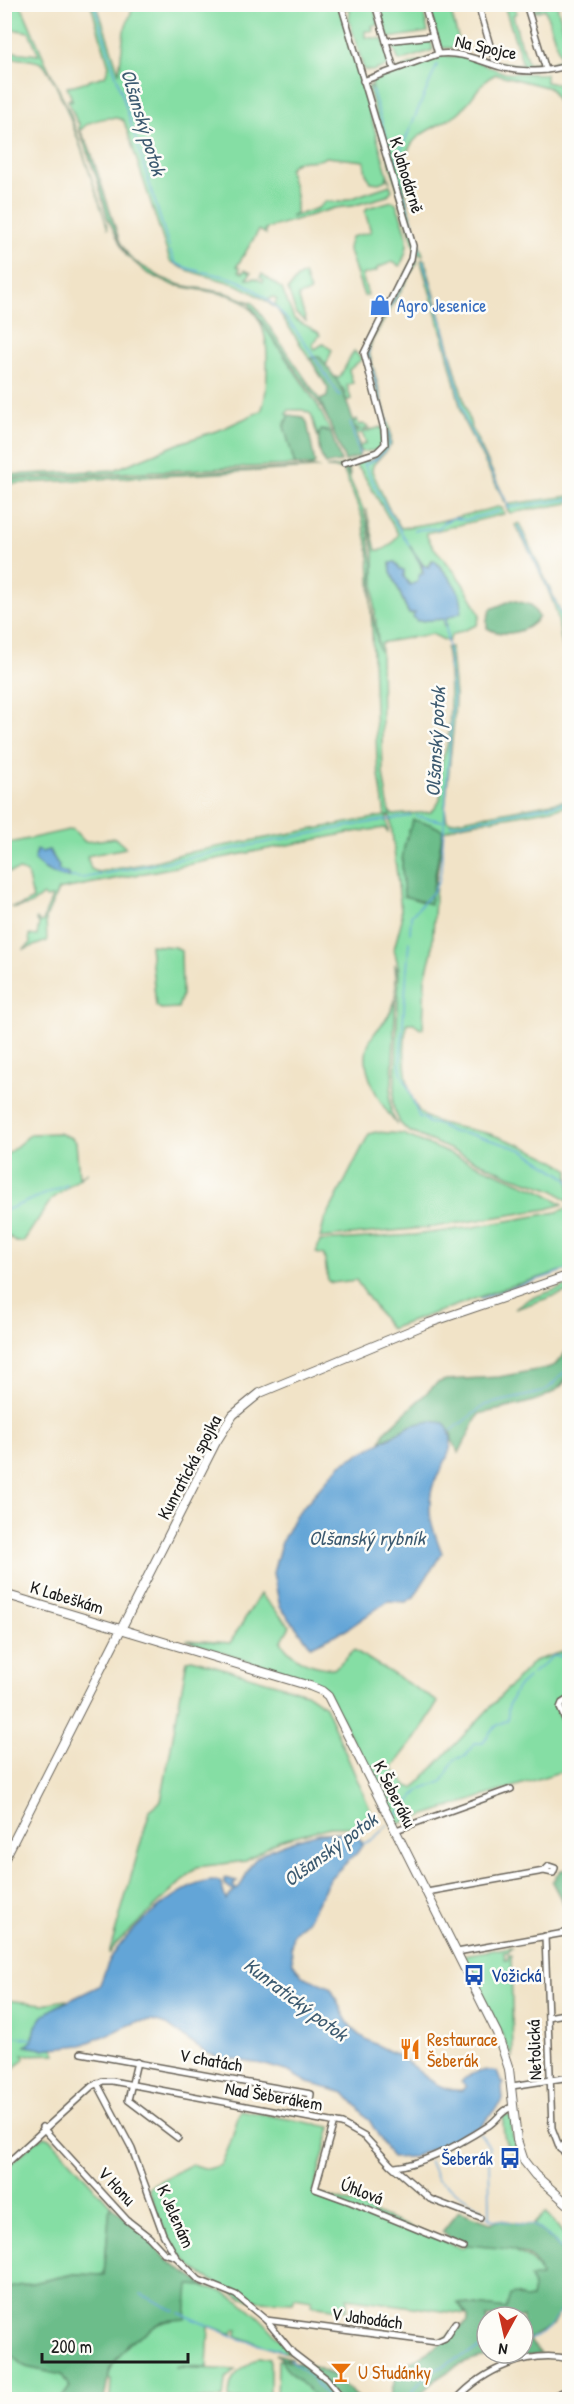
<svg xmlns="http://www.w3.org/2000/svg" width="574" height="2404" viewBox="0 0 574 2404" font-family="'Patrick Hand',sans-serif">
<rect width="100%" height="100%" fill="#fdfcf7"/>
<filter id="ink" filterUnits="userSpaceOnUse"><feTurbulence type="fractalNoise" baseFrequency=".0167" numOctaves="2"/><feDisplacementMap in="SourceGraphic" scale="12" xChannelSelector="R" yChannelSelector="G"/><feConvolveMatrix kernelMatrix="1 2 1 2 8 2 1 2 1" color-interpolation-filters="sRGB"/></filter>
<filter id="wash" filterUnits="userSpaceOnUse"><feTurbulence type="fractalNoise" baseFrequency=".008" numOctaves="4" result="noise"/><feDisplacementMap in="SourceGraphic" scale="24" xChannelSelector="R" yChannelSelector="G"/><feGaussianBlur stdDeviation="1.35" result="paint"/><feColorMatrix in="noise" values="0 0 0 0 0 0 0 0 0 0 0 0 0 0 0 0 0 1.4 0 .05"/><feComposite in="paint" operator="in"/></filter>
<g filter="url(#wash)">
<rect width="100%" height="100%" fill="#f1e3c7"/>
<g fill="#85dea4" stroke="#507d60" stroke-width="1.5" fill-rule="evenodd">
<path d="M5 4 21 5 45 61 70 113 108 229C99 201 60 75 41 63 31 58 15 59 5 57V51L39 55 29 32 5 28Z"/>
<path d="M91 5H97L119 73 124 31 134 5H339L390 183 387 176 386 180 379 183 371 182 366 174 364 161 326 157C315 166 295 154 289 170L296 195V214L291 217 318 208 326 201 340 202 390 185 392 190 387 196 352 206 335 208 265 229 266 234 259 230 237 266 240 268 239 271 243 273 245 270 251 273 247 278 249 279 255 278 263 282 264 280 260 277 262 274 282 289 294 319 318 332 320 335 312 345 315 349 323 344 332 350 326 366 319 356 310 359 277 309 275 303 277 300 273 297 268 300 274 307C260 296 245 287 228 282 207 275 188 274 170 261L124 121C113 114 88 120 81 130L79 129V123L77 122 68 100 70 99 73 102 67 87 105 76 109 66Z"/>
<polygon points="345,5 373,5 379,25 372,26 373,31 365,31 365,37 383,39 389,61 388,66 372,71 364,70 349,20 350,9 347,9"/>
<polygon points="378,5 422,5 428,32 389,38"/>
<polygon points="504,5 510,5 511,9 515,8 517,13 513,15 521,47 523,47 528,64 541,61 540,66 514,67 499,64 499,62 523,65"/>
<polygon points="540,5 560,5 557,6 569,47 569,61 554,64 552,62 561,59 545,9 532,13 532,10 540,8"/>
<polygon points="428,6 449,5 461,48 441,48"/>
<polygon points="427,39 431,41 433,50 401,61 398,59 393,46 395,44"/>
<path d="M446 56 465 57 505 73 546 74V82L558 84 569 125V151C567 128 563 107 550 88L496 74C478 82 473 101 458 113 446 123 430 127 418 137 387 164 414 223 423 255H420L416 252 368 88 370 85 373 92 372 82C394 70 421 58 446 56Z"/>
<path d="M392 201 396 203C405 229 414 240 400 266L392 262 377 268V271L362 275 368 295 364 296 348 248 351 237 371 232 365 212 367 208Z"/>
<polygon points="127,253 132,260 162,278 180,285 227,293 253,303 320,400 333,429 319,403 249,303 229,295 173,285 147,273 126,255"/>
<path d="M414 258H417V263L372 341 369 352 391 434V445L373 465 372 471 388 507 401 528 432 523 498 507 502 508 504 514 426 533C429 544 437 551 444 559 458 575 471 595 480 615L477 625 452 635 448 642 432 634 385 642 381 644 382 742 383 773 389 811 393 815 431 812C446 799 439 789 440 773 440 763 446 752 448 741 451 709 451 680 446 648L451 647V650L455 696 454 721 445 809 447 821 451 822 569 800 570 806 460 825 444 831 436 881 432 952 425 978 423 1028 420 1029 414 1023H407C402 1047 404 1093 420 1112 433 1127 471 1128 490 1134 518 1143 545 1154 569 1170V1201L553 1190 511 1176 408 1131 400 1123 394 1109 393 1101 395 1083 399 969 394 949 402 919 390 815 387 816 388 833 385 828 354 832 58 890 46 918 47 941 23 950 30 944 29 935 37 936 39 923 36 920 37 919 40 922 44 921C44 911 50 906 52 897L46 898 43 895 30 905 15 908 12 907 22 905 33 899 27 873 20 870 5 873V844L73 829 85 842 115 838 126 848 87 856 91 869 98 872 149 863 185 853 385 816 377 760 369 553 362 517 343 469 326 468 344 466 363 509 367 524 373 566 371 606 379 651 374 605V553L366 509 376 550C385 552 395 542 398 534L362 472 354 464 349 466 350 477 346 464 364 459 369 461 375 458 387 443V432L366 351ZM419 560 426 568 432 560 435 561C447 574 464 593 461 611L446 618 447 626H444V619L417 621 414 617 416 613 409 614 407 611 391 572 390 563 395 562 400 570H404V577L410 585 415 587 420 575 423 574ZM413 821 430 824 442 830 434 884 424 896 407 892 404 896C401 862 400 852 413 821Z"/>
<polygon points="422,259 425,260 471,426 507,503 505,502 464,422 445,344 421,262"/>
<polygon points="304,274 310,292 298,296 306,321 296,314 288,290 297,278"/>
<path d="M243 302 254 311 318 406 331 433 324 430 319 433 318 438 311 414 303 410H289L286 414 289 415 284 426 295 465 5 478 4 475 114 470 183 442 222 429 261 411C268 397 269 349 264 333 261 320 253 310 243 302Z"/>
<polygon points="354,351 362,359 349,370 353,383 347,385 351,399 347,401 343,388 340,388 333,376 339,378"/>
<polygon points="357,419 359,425 363,424 369,428 363,430 363,432 382,427 383,443 378,450 362,452 359,447 366,443 362,433 357,434 356,432 360,429 354,429 356,427 353,427 352,422"/>
<polygon points="316,467 318,468 5,484 5,480"/>
<polygon points="569,496 569,503 510,513 507,510 507,505 511,504"/>
<path d="M519 523 569 630V661C559 647 561 625 555 608 545 579 530 552 515 525Z"/>
<polygon points="150,945 175,947 181,951 182,995 178,1008 161,1009 156,1006"/>
<path d="M395 965 397 967 392 1082 390 1099 391 1112 397 1125C381 1105 359 1071 368 1045 371 1036 378 1029 384 1022 398 1005 397 986 395 965Z"/>
<polygon points="376,1132 403,1134 543,1192 563,1204 547,1209 435,1227 320,1238 324,1222 369,1134"/>
<polygon points="58,1133 72,1138 76,1142 79,1177 88,1172 51,1200 23,1242 16,1242 5,1233 5,1156 31,1134"/>
<polygon points="569,1207 569,1269 505,1288 390,1329 356,1280 332,1283 328,1281 324,1255 316,1253 320,1241 414,1235 474,1227 557,1212"/>
<polygon points="569,1285 569,1291 515,1309 529,1299"/>
<path d="M260 1594 290 1626 281 1642C296 1662 310 1666 334 1669L354 1650 438 1702 420 1732 392 1768 407 1786 414 1788 534 1661 569 1650V1695C543 1702 567 1725 569 1739 571 1749 569 1759 569 1769L397 1824 325 1688 186 1640 230 1643Z"/>
<polygon points="192,1659 306,1693 325,1706 374,1818 359,1827 330,1827 279,1840 246,1861 197,1867 116,1944 109,1954 150,1810 161,1801 187,1660"/>
<polygon points="511,1947 508,1952 504,1952 505,1960 508,1960 508,1955 511,1955 513,2058 463,1955"/>
<polygon points="5,2000 43,2004 66,2000 62,2005 56,2007 33,2036 33,2045 53,2047 56,2054 23,2055 25,2058 12,2070 13,2088 5,2148"/>
<path d="M240 2110 331 2127 313 2192 353 2204 461 2248C479 2236 537 2250 541 2277L533 2288 531 2298 525 2299C520 2295 517 2292 510 2296L506 2309 459 2303 465 2314 347 2298V2310L311 2305 312 2300 295 2297 293 2302C277 2300 259 2304 243 2298 238 2296 232 2291 227 2289 176 2264 166 2238 148 2187L192 2164 207 2169 221 2165 230 2144Z"/>
<path d="M507 2115 511 2118 513 2138 521 2161C504 2146 503 2139 503 2117Z"/>
<polygon points="45,2136 50,2138 110,2205 104,2275 73,2274 5,2289 5,2169 36,2141"/>
<polygon points="546,2212 569,2241 561,2251 554,2241 533,2225"/>
<path d="M189 2285C234 2285 265 2320 291 2354L236 2336 238 2330 235 2329 233 2334 209 2326 207 2367 177 2366 176 2367 235 2370 225 2380 223 2399H110L111 2379 108 2378C115 2349 149 2323 177 2319Z"/>
<polygon points="4,2349 26,2367 62,2375 70,2387 61,2399 5,2399"/>
<path d="M259 2357 270 2359V2399H229C229 2372 239 2373 259 2357Z"/>
<polygon points="278,2360 281,2360 291,2373 318,2399 277,2400"/>
</g>
<g fill="#6cbd8a" stroke="#446c53" stroke-width="1.5" fill-rule="evenodd">
<polygon points="79,129 90,149 120,242 127,253 126,255 107,217 98,182"/>
<path d="M319 356C326 365 333 374 339 384 346 398 363 444 359 457L345 461 320 400 327 397 328 388 310 359Z"/>
<polygon points="289,415 303,417 307,422 315,463 313,465 295,465 284,426"/>
<path d="M321 430 331 433 341 462 326 464C319 456 316 439 321 430Z"/>
<path d="M512 600 531 605 539 617C527 633 504 638 487 628V619L491 609Z"/>
<path d="M413 820 430 824 443 830 430 904 404 896C401 862 400 852 413 820Z"/>
<path d="M569 1348C569 1355 571 1365 569 1372 563 1402 505 1407 479 1414L459 1453 452 1440 451 1431 412 1425 381 1441 385 1432 437 1383 446 1380 499 1377 547 1368 555 1365Z"/>
<polygon points="569,1869 570,1869 569,1914 552,1882 561,1870"/>
<polygon points="110,2205 149,2239 169,2262 206,2286 189,2285 186,2319 163,2321 128,2344 110,2368 104,2400 61,2399 70,2387 62,2375 26,2367 5,2349 4,2289 74,2274 104,2275"/>
<path d="M459 2211 490 2223 500 2220 533 2225 554 2241 567 2257 569 2270V2295L553 2325 528 2339 541 2354C530 2356 519 2358 508 2358 502 2358 496 2356 489 2357 465 2359 430 2378 418 2399L389 2400 398 2370 439 2345 452 2332 468 2322V2316L458 2303 506 2309 510 2295 514 2294 525 2299 531 2298 533 2288 530 2277H541C537 2243 492 2249 468 2245 459 2243 449 2238 442 2232ZM487 2317H523V2353H487Z"/>
<polygon points="276,2354 291,2358 284,2360 310,2365 331,2374 360,2399 318,2399 290,2373 281,2360 283,2360"/>
</g>
<g fill="#63a5d7" stroke="#40607a" stroke-width="1.5">
<path d="M409 545 423 565 428 567 434 560C445 572 468 596 460 613L444 619 417 621 413 617 415 613 409 614 391 572 390 563 395 562 400 569 404 570V577L410 585 417 582 420 574H423L422 566Z"/>
<path d="M37 850 42 852 49 850 59 866 58 870 68 874 70 877C60 879 40 868 34 860Z"/>
<path d="M431 1421 444 1423C461 1443 443 1464 434 1483 431 1490 430 1500 430 1507 429 1521 437 1539 442 1553L414 1597 406 1602 388 1601 346 1630 311 1646 280 1607 273 1573 281 1543 295 1516 341 1464 412 1425Z"/>
<path d="M320 1833C335 1833 356 1828 363 1844L357 1853 331 1877 309 1918 293 1934 291 1947 293 1963 302 1976 330 1987C337 1999 341 2013 349 2024 361 2040 379 2045 395 2054 416 2065 435 2093 462 2090L466 2086 461 2082C469 2072 485 2069 497 2072L501 2082 504 2083 502 2087 503 2100 480 2127 459 2134V2137L413 2157 392 2158 369 2120 345 2093 308 2083 289 2072 262 2064 222 2058 206 2053 167 2025 152 2021 137 2022 82 2045 42 2049 26 2046 33 2040 36 2026 43 2016 56 2007 99 1986C104 1976 106 1965 112 1956 129 1929 187 1876 220 1881L226 1900 234 1891 224 1884V1878L237 1881 233 1885 236 1890C246 1882 245 1873 252 1863 262 1849 303 1837 320 1833Z"/>
</g>
<g fill="none" stroke-linecap="round" stroke-linejoin="round">
<g stroke="#63a5d7" stroke-width="1.5">
<polyline points="94,4 169,247"/>
<polyline points="372,90 419,244 419,252"/>
<polyline points="395,164 437,65"/>
<path d="M170 251 175 263C197 275 221 272 241 282 288 305 311 355 340 396"/>
<polyline points="423,261 443,326 466,422 509,507"/>
<polyline points="389,308 416,259"/>
<polyline points="369,347 368,355 388,425"/>
<polyline points="350,422 359,454"/>
<polyline points="362,460 384,504 409,545"/>
<polyline points="365,465 376,459 389,446 389,431"/>
<polyline points="507,508 570,499"/>
<polyline points="518,526 559,610 570,636"/>
<polyline points="414,530 439,528 444,522 454,518 465,520 499,511"/>
<polyline points="416,816 442,821"/>
<polyline points="450,825 570,802"/>
<polyline points="70,877 83,878 361,824 411,816"/>
<polyline points="410,933 411,916 432,893 439,881 441,869 453,698 445,618"/>
<polyline points="409,942 400,1065 402,1075 407,1084 419,1117 425,1119 428,1123 437,1124 452,1132 474,1135 523,1150 567,1178 570,1183"/>
<polyline points="4,1211 67,1185"/>
<polyline points="480,1299 570,1269"/>
<polyline points="451,1431 485,1405 543,1392 551,1386 570,1366"/>
<polyline points="532,1674 553,1656 561,1657 570,1655"/>
<polyline points="393,1819 420,1790 442,1782 455,1759 466,1756 474,1743 483,1743 493,1728 507,1720 509,1704 517,1688 528,1678"/>
<polyline points="363,1844 373,1839 388,1825"/>
<polyline points="4,2035 33,2039"/>
<polyline points="481,2134 489,2147 490,2218"/>
<polyline points="429,2160 437,2179 479,2207 490,2219 533,2225 554,2241 568,2258 570,2269"/>
<polyline points="141,2294 175,2311"/>
<polyline points="180,2313 240,2339 279,2349 283,2352"/>
<path d="M523 2340C547 2340 559 2313 570 2295"/>
<polyline points="290,2359 313,2379 329,2400"/>
<path d="M408 2400C422 2369 459 2359 487 2345"/>
</g>
</g>
</g>
<g filter="url(#ink)">
<g fill="none" stroke-linecap="round" stroke-linejoin="round">
<defs>
<g id="street">
<polyline points="341,4 413,246 411,259 364,353 384,429 385,444 377,452 344,463"/>
<polyline points="375,4 394,69"/>
<polyline points="424,4 438,54"/>
<polyline points="478,4 494,59"/>
<polyline points="526,4 546,70"/>
<polyline points="386,41 433,36"/>
<path d="M363 81 438 54C461 51 479 61 501 67 522 73 549 72 570 65"/>
<polyline points="570,1698 562,1703 560,1708 570,1730"/>
<polyline points="396,1830 511,1789"/>
<polyline points="427,1892 544,1871 549,1866 555,1868 553,1873 544,1871"/>
<polyline points="545,1936 552,2128 560,2149 570,2157"/>
<polyline points="457,1952 570,1932"/>
<polyline points="548,2017 570,2013"/>
<polyline points="81,2053 311,2094 307,2117"/>
<polyline points="137,2062 128,2100 178,2138"/>
<polyline points="97,2083 132,2149 163,2234 176,2257 199,2280 236,2295 266,2320 293,2353 327,2379 344,2400"/>
<polyline points="512,2086 570,2077"/>
<polyline points="334,2122 315,2189 351,2202 463,2248"/>
<polyline points="42,2127 127,2220 149,2237 164,2253 176,2257"/>
<polyline points="560,2149 570,2137"/>
<polyline points="4,2166 92,2086 103,2081 112,2081 342,2124 365,2137 391,2165 430,2199 480,2218"/>
<path d="M395 2167C425 2164 463 2142 488 2126 498 2120 502 2109 513 2107"/>
<polyline points="266,2320 436,2342 445,2338 455,2323"/>
<path d="M456 2400C483 2370 529 2349 570 2359"/>
<polyline points="543,2400 570,2389"/>
</g>
<g id="secondary">
<polyline points="4,1594 310,1686 322,1691 328,1696 497,2033 509,2069 517,2140 524,2161 535,2175 570,2206"/>
<polyline points="4,1860 216,1442 233,1415 260,1393 429,1323 570,1275"/>
</g>
</defs>
<use href="#street" stroke="#676258" stroke-width="8"/>
<use href="#secondary" stroke="#676258" stroke-width="10"/>
<use href="#street" stroke="#fff" stroke-width="5"/>
<use href="#secondary" stroke="#fff" stroke-width="8"/>
</g>
</g>
<defs>
<symbol id="shop-bare" viewBox="-9 -9 18 18"><path d="M-5-2.5h2.3a2.7 3.5 0 0 1 5.4 0H5L5.5 6h-11ZM-1.5-2.5h3a1.5 2.3 0 0 0-3 0Z" fill="#3f7fe0" stroke="#fdfcf7" stroke-width="2.5" paint-order="stroke"/></symbol>
<symbol id="bus-bare" viewBox="-9 -9 18 18"><path d="M-5-6H5V4H4V6H2V4H-2V6H-4V4H-5ZM-3.5-4V0h7V-4ZM-3.5 1.2v1.5H-2V1.2ZM2 1.2v1.5H3.5V1.2Z" fill="#1a4fb4" stroke="#fdfcf7" stroke-width="2.5" paint-order="stroke"/></symbol>
<symbol id="restaurant-bare" viewBox="-9 -9 18 18"><path d="M-5-6h1v4h1v-4h1v4h1v-4h1v5L-1.5 .5V6h-2V.5L-5-1ZM5-6V6H3V1.5H1.5Q1.5-4 5-6Z" fill="#e8710a" stroke="#fdfcf7" stroke-width="2.5" paint-order="stroke"/></symbol>
<symbol id="bar-bare" viewBox="-9 -9 18 18"><path d="M-6-5H6L.8 .8V4.5H3.5V6h-7V4.5H-.8V.8Z" fill="#e8710a" stroke="#fdfcf7" stroke-width="2.5" paint-order="stroke"/></symbol>
</defs>
<g fill-rule="evenodd">
<use href="#shop-bare" x="365" y="290" width="30" height="30"/>
<use href="#bus-bare" x="459" y="1960" width="30" height="30"/>
<use href="#restaurant-bare" x="395" y="2034" width="30" height="30"/>
<use href="#bus-bare" x="495" y="2143" width="30" height="30"/>
<use href="#bar-bare" x="326" y="2357" width="30" height="30"/>
</g>
<g text-anchor="middle" dominant-baseline="central" stroke-width="5" stroke-linejoin="round" paint-order="stroke">
<g font-size="18" fill="#1c1c1c" stroke="#fdfcf7">
<text transform="translate(486 47) rotate(12)">Na Spojce</text>
<text transform="translate(407 175) rotate(73)">K Jahodárně</text>
<text transform="translate(189 1467) rotate(-62)">Kunratická spojka</text>
<text transform="translate(67 1597) rotate(17)">K Labeškám</text>
<text transform="translate(395 1794) rotate(63)">K Šeberáku</text>
<text transform="translate(534 2050) rotate(-92)">Netolická</text>
<text transform="translate(211 2060) rotate(10)">V chatách</text>
<text transform="translate(274 2096) rotate(10)">Nad Šeberákem</text>
<text transform="translate(117 2186) rotate(47)">V Honu</text>
<text transform="translate(362 2191) rotate(21)">Úhlová</text>
<text transform="translate(176 2216) rotate(66)">K Jelenám</text>
<text transform="translate(367 2318) rotate(8)">V Jahodách</text>
</g>
<g font-size="18" fill="#366cbe" stroke="#fdfcf7" text-anchor="start">
<text x="397" y="305">Agro Jesenice</text>
</g>
<g font-size="18" fill="#164399" stroke="#fdfcf7" text-anchor="start">
<text x="491" y="1975">Vožická</text>
<text x="493" y="2158" text-anchor="end">Šeberák</text>
</g>
<g font-size="18" fill="#c56008" stroke="#fdfcf7" text-anchor="start">
<text x="427" y="2039">Restaurace<tspan x="427" dy="21">Šeberák</tspan></text>
<text x="358" y="2372">U Studánky</text>
</g>
<g font-size="20" font-style="italic" fill="#3c5a70" stroke="#fdfcf7">
<text transform="translate(144 122) rotate(73)">Olšanský potok</text>
<text transform="translate(435 742) rotate(-87)">Olšanský potok</text>
<text x="367" y="1537">Olšanský rybník</text>
<text transform="translate(330 1849) rotate(-36)">Olšanský potok</text>
<text transform="translate(296 1999) rotate(37)">Kunratický potok</text>
</g>
</g>
<rect width="574" height="2404" fill="none" stroke="#fdfcf7" stroke-width="24"/>
<g transform="translate(505 2335) rotate(188)"><circle r="28" fill="#fdfcf7" stroke="#a3a29f" stroke-width="1.5"/>
<path d="M0-4.5L10 22L0 15L-10 22Z" fill="#c8321e"/>
<text y="-9" font-size="16" font-weight="bold" text-anchor="middle" fill="#1c1c1c">N</text>
</g>
<path d="M42 2353v9h146v-9" fill="none" stroke="#1c1c1c" stroke-width="3"/>
<text x="51" y="2353" font-size="18" fill="#1c1c1c" stroke="#fdfcf7" stroke-width="4.5" paint-order="stroke">200 m</text>
</svg>
